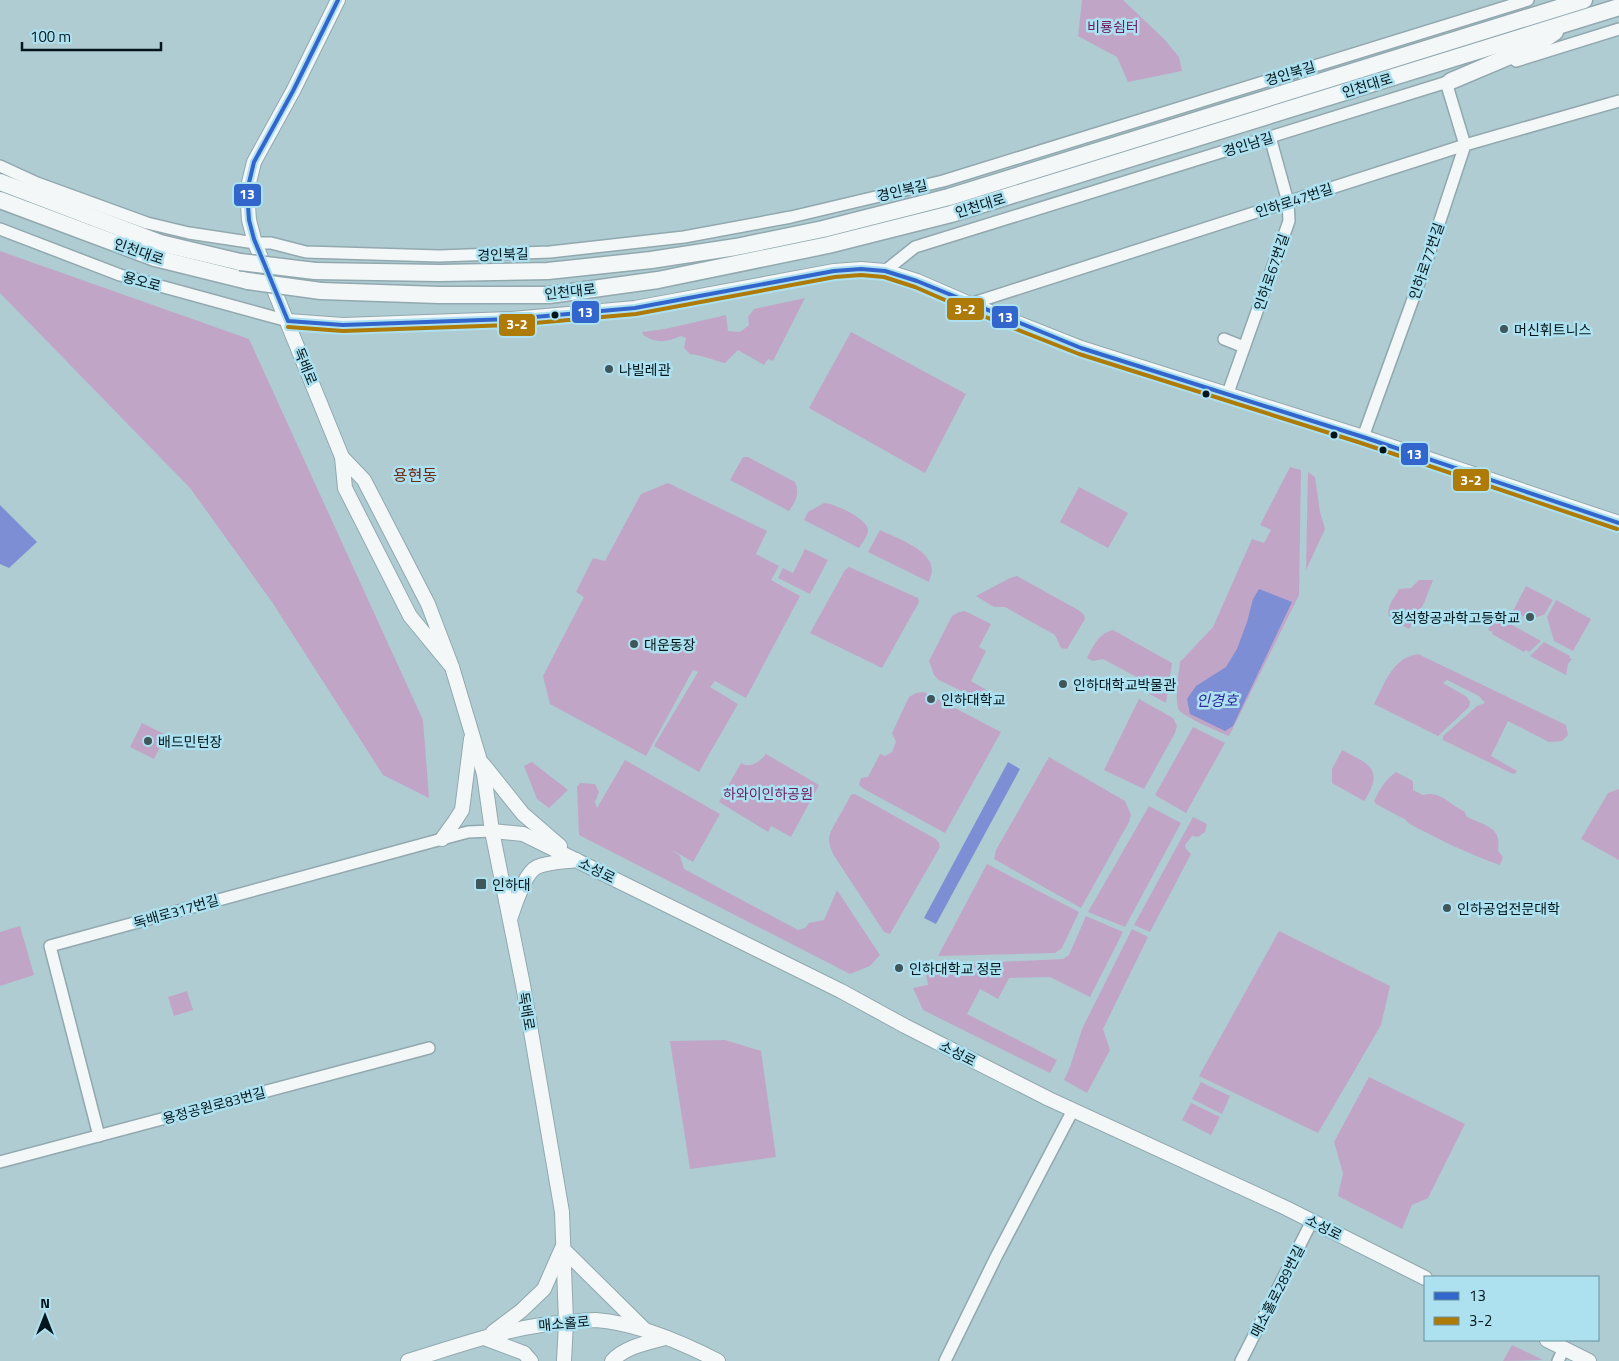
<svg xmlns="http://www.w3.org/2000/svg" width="1619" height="1361" viewBox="0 0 1619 1361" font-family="'Titillium Web','Noto Sans KR',sans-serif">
<rect width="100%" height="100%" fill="#afccd3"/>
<g fill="#c1a5c7">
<polygon points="1082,0 1123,0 1165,40 1179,57 1182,71 1128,82 1117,57 1078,36"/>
<polygon points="0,251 249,339 423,720 429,798 383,775 272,602 190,488 0,293"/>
<path d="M805 298 773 361 768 359 764 365 738 350 725 363C712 360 702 355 690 354L684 348 686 338 681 336C667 342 657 344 643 335L642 332 665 329 726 315 728 331 740 332 749 325 748 317 754 309Z"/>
<polygon points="851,332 966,394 925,473 809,408"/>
<path d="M743 457H748L795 482C800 493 796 501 789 511L730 480Z"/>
<path d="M1290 467 1301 470 1299 595 1229 736C1219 732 1184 717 1179 710 1174 701 1179 672 1180 662L1213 627 1252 539 1264 543 1271 530 1260 525Z"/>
<polygon points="1308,472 1315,477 1320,512 1325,529 1306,570"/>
<polygon points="668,483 767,531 756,554 779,566 771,580 800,596 746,698 715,681 710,687 738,704 699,772 654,746 698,672 693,670 646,756 550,704 543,676 584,597 576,592 593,558 605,561 641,494"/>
<polygon points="1079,487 1128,513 1108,548 1060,522"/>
<path d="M824 503C834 503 868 519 868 530 868 536 862 543 859 548L804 520 808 512Z"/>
<path d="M880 530C896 538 931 549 932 570 932 573 930 578 929 582L868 552Z"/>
<polygon points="805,549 828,560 810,594 778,578 783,568 793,573"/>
<polygon points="849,567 918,598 919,602 882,668 810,633 845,570"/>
<polygon points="1017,576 1080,611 1084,615 1085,619 1067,649 1061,648 1055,635 1005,607 994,607 976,596 1010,578"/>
<path d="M1419 580H1433L1424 603 1409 629 1390 619C1385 607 1394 599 1399 589L1411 588Z"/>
<polygon points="1526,586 1553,600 1544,615 1529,619 1513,611"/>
<polygon points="1556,600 1591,619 1573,651 1554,641 1547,617"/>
<polygon points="965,611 991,624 979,647 986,651 971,681 990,692 986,703 939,680 934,675 929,661 952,616 959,612"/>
<polygon points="1496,616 1541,641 1529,652 1526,650 1524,652 1492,634 1493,632 1488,630"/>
<path d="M1113 630 1172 663 1166 703 1148 693 1146 682 1103 659 1093 661 1087 658C1094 645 1098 634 1113 630Z"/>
<polygon points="1544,642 1570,656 1569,658 1572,659 1568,664 1566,675 1530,656"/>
<path d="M1418 654 1566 725 1568 735 1562 741 1549 742 1508 721 1491 756 1517 771 1514 774 1511 773 1443 740V736L1477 706 1485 703 1479 696 1447 680 1443 683 1467 697 1470 702 1469 707 1438 736 1374 704C1385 683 1392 658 1418 654Z"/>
<polygon points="924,692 1001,732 945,833 864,789 859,785 861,778 868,777 880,754 885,756 892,752 896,742 892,733 909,697 916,693"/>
<polygon points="1139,699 1173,718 1177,726 1175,733 1144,789 1104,770"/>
<polygon points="142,723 166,735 154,759 130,747"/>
<polygon points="1193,727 1225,743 1186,813 1155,795"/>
<path d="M1342 750C1369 764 1385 769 1364 801L1332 783V769Z"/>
<path d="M766 754 819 785 791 837 771 826 768 832 719 802 741 763C751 769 759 762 766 754Z"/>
<polygon points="1049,757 1125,801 1131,815 1129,822 1081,908 994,859 996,850"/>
<polygon points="625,760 720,814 693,862 672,850 680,856 684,869 798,930 805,928 809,923 824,920 837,890 880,955 870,966 850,974 579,835 577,787 580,783 595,784 599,792 595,802 597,808"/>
<polygon points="532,762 568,790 549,808 537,799 524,766"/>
<path d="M1396 772 1413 781V790L1423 795C1441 790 1449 805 1464 811L1467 817C1486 826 1502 827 1498 851L1503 857 1500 865C1468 854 1438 839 1408 823L1406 820 1376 804 1374 801C1380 789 1385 780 1396 772Z"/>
<polygon points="1619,789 1619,860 1581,839 1608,793"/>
<path d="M855 794 936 839 939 843 940 847 890 934 884 932 833 854C830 847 827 839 831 831L851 795Z"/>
<polygon points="1149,806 1181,823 1125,927 1088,912"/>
<polygon points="1193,817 1207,824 1205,832 1198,837 1192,836 1185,845 1186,849 1191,854 1150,932 1134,925"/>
<polygon points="987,864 1079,912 1062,948 1055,953 938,956"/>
<polygon points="1086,916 1123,932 1090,997 1050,977 1009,978 998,999 980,989 967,1014 1057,1060 1050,1073 923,1010 913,988 928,985 926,974 932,965 1063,959 1069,955"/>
<polygon points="20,926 34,975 0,986 0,932"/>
<polygon points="1132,929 1148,937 1103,1029 1110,1050 1087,1093 1064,1080 1070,1067 1082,1029"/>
<polygon points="1279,931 1390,986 1381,1025 1318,1133 1199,1076"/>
<polygon points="187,991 193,1010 174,1016 168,997"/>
<polygon points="725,1040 761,1051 776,1157 690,1169 670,1041"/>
<polygon points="1369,1077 1465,1124 1428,1198 1412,1205 1402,1229 1338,1196 1343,1173 1334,1142"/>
<polygon points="1201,1082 1230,1096 1222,1114 1192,1099"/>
<polygon points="1191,1103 1220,1117 1211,1135 1182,1120"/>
<polygon points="1512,1345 1543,1360 1503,1361"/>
</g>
<g fill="#7e8ed4">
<polygon points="0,505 37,542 9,568 0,564"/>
<polygon points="1259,589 1292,602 1233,726 1225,731 1190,714 1187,699 1196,686 1226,667 1237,649 1247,622 1253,599"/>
<polygon points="1008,762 1020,769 936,924 924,918"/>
</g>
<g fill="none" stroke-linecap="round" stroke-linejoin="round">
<defs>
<g id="minor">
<polyline points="1516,61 1619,29"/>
<polyline points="0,166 37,183 147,223 189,233 255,243 271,243 306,252 439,256 550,252 684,237 791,217 943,181 1528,0"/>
<polyline points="0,229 120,275 288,321"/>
<polyline points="885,271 915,247 1457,79"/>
<polyline points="970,304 1465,145 1619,101"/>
<polyline points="1224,339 1244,347"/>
<polyline points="1228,393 1289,221 1288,202 1270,137"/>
<polyline points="1363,437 1425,266 1465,145 1446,82"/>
<polyline points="99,1136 50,946 442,839 468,832 492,831"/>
<polyline points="0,1162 429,1048"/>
<polyline points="945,1361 996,1257 1073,1110"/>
<polyline points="1241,1361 1312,1221"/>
<polyline points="1558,1361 1564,1348"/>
</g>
<g id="major">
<polyline points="338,0 293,91 254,162 247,191 249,220 255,243 342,457"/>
<polyline points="288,321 343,325 512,319 635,308 834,271 861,269 885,271 917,281 970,304 1081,348 1363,437 1619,523"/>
<polyline points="452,667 410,616 345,488 342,457 364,480 428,604 452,667 484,774 492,831 523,985 562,1212 566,1322 564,1361"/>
<polyline points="483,764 523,814 560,846"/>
<polyline points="492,831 523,834 841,991 905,1026 1049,1099 1286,1208 1425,1278"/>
<polyline points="442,839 455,821 462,810 471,739"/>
<path d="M510 919C515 906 524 873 537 867 548 862 563 862 576 860"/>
<polyline points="493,1332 521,1311 544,1289 562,1248 644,1329"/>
<polyline points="484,1338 524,1353 531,1361"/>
<polyline points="1547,1340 1589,1361"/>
<path d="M408 1361C461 1345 514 1325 570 1322 578 1321 588 1320 596 1320 636 1323 683 1343 718 1361"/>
<path d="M612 1361C625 1347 646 1343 665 1338"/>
</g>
<g id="highway">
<polyline points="1451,81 1536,45 1555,32"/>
<polyline points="0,182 160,243 240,262"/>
<polyline points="0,200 155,258 248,281"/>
<polyline points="315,271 439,273 548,271 651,260 736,247 823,229 949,197 1584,0"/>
<polyline points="321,291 439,295 549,295 658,280 828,245 951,214 1619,7"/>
</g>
</defs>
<use href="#minor" stroke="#91a8ae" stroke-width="14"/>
<use href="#major" stroke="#91a8ae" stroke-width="16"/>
<use href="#highway" stroke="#91a8ae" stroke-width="19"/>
<use href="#minor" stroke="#f3f7f8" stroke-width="11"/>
<use href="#major" stroke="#f3f7f8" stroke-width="14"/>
<use href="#highway" stroke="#f3f7f8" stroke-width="16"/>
<defs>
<g id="highway-bridge">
<polyline points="240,262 315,271"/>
<polyline points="248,281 321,291"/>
</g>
</defs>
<use href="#highway-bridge" stroke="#91a8ae" stroke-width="19" stroke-linecap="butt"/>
<use href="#highway-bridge" stroke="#f3f7f8" stroke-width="16"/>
<defs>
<polyline id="bus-1" points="338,0 293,91 254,162 247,191 249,220 254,239 288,321 343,325 512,319 635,308 834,271 861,269 885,271 917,281 1081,348 1363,437 1619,523"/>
<polyline id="bus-2" points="288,327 343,331 512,325 636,314 835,277 861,275 884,277 915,287 968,310 1079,354 1361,443 1617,529"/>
</defs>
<use href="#bus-1" stroke="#ade1f0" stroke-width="8"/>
<use href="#bus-2" stroke="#ade1f0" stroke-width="8"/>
<use href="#bus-1" stroke="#36c" stroke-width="4"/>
<use href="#bus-2" stroke="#ae7b08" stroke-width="4"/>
</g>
<g fill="#03161b" stroke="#ade1f0" stroke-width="2">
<circle cx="555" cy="315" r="4.5"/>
<circle cx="1206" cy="394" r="4.5"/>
<circle cx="1334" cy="435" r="4.5"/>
<circle cx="1383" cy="450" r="4.5"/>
</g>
<g fill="#3f565b" stroke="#ade1f0" stroke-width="2">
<circle cx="1504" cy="329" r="5"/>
<circle cx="609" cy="369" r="5"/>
<circle cx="1530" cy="617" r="5"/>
<circle cx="634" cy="644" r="5"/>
<circle cx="1063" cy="684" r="5"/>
<circle cx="931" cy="699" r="5"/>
<circle cx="148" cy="741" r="5"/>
<rect x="475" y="878" width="12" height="12" rx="2.5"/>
<circle cx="1447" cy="908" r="5"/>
<circle cx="899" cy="968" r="5"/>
</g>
<g text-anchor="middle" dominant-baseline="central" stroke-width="5" stroke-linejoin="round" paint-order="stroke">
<g font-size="14" fill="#701b60" stroke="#ade1f0">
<text x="1113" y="26">비룡쉼터</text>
<text x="768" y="793">하와이인하공원</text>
</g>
<g font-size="14" fill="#03161b" stroke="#ade1f0">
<text transform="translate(1290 73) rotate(-17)">경인북길</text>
<text transform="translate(1367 85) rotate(-17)">인천대로</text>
<text transform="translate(1248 144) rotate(-17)">경인남길</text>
<text transform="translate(902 190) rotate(-13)">경인북길</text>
<text transform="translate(1294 200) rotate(-18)">인하로47번길</text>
<text transform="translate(980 205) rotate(-17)">인천대로</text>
<text transform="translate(139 251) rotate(19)">인천대로</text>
<text transform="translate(503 254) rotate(-2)">경인북길</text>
<text transform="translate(1426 261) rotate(-71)">인하로77번길</text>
<text transform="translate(1271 272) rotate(-71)">인하로67번길</text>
<text transform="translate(142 281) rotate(15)">용오로</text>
<text transform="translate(570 291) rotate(-6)">인천대로</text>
<text transform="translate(306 366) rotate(68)">독배로</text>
<text transform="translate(597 870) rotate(26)">소성로</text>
<text transform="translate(176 911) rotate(-16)">독배로317번길</text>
<text transform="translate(527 1011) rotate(80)">독배로</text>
<text transform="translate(958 1053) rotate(27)">소성로</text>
<text transform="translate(214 1105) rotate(-15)">용정공원로83번길</text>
<text transform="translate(1324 1227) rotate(27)">소성로</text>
<text transform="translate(1277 1291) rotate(-63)">매소홀로289번길</text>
<text transform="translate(564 1323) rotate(-5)">매소홀로</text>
</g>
<g font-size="14" fill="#03161b" stroke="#ade1f0" text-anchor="start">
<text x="1514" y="329">머신휘트니스</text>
<text x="619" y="369">나빌레관</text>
<text x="1520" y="617" text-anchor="end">정석항공과학고등학교</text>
<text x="644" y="644">대운동장</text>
<text x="1073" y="684">인하대학교박물관</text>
<text x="941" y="699">인하대학교</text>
<text x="158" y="741">배드민턴장</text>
<text x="492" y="884">인하대</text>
<text x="1457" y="908">인하공업전문대학</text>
<text x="909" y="968">인하대학교 정문</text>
</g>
<g font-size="15" font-style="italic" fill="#30299b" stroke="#ade1f0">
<text x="1217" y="700">인경호</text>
</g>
<g font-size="16" fill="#6d2b18" stroke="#ade1f0">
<text x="415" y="475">용현동</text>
</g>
</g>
<g stroke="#ade1f0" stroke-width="2">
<rect x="233" y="183" width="29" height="24" rx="5" fill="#36c"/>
<rect x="946" y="297" width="39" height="24" rx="5" fill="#ae7b08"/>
<rect x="571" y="300" width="29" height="24" rx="5" fill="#36c"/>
<rect x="991" y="305" width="28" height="24" rx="5" fill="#36c"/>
<rect x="498" y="313" width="38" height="24" rx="5" fill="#ae7b08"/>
<rect x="1400" y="442" width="29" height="24" rx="5" fill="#36c"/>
<rect x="1452" y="468" width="38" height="24" rx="5" fill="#ae7b08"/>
</g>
<g font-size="14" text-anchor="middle" font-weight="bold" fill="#fff">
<text x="247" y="199">13</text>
<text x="965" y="314">3-2</text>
<text x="585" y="317">13</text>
<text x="1005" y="322">13</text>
<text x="517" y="329">3-2</text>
<text x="1414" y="459">13</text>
<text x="1471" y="485">3-2</text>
</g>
<rect x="1424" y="1276" width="175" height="65" fill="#ade1f0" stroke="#69909b"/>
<rect x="1434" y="1292" width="25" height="8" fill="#3366cc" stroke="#69909b"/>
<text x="1469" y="1301" font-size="15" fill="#03161b">13</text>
<rect x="1434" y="1317" width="25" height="8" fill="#ae7b08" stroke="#69909b"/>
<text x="1469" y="1326" font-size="15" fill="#03161b">3-2</text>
<g transform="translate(45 1316)" stroke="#ade1f0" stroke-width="4" paint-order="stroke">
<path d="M0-4L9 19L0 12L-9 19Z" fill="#03161b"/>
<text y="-8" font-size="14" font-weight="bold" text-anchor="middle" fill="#03161b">N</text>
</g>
<path d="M22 42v8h139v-8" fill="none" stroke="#03161b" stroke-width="2.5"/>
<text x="30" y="42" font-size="15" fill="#03161b" stroke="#ade1f0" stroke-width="4" paint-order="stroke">100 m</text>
</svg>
